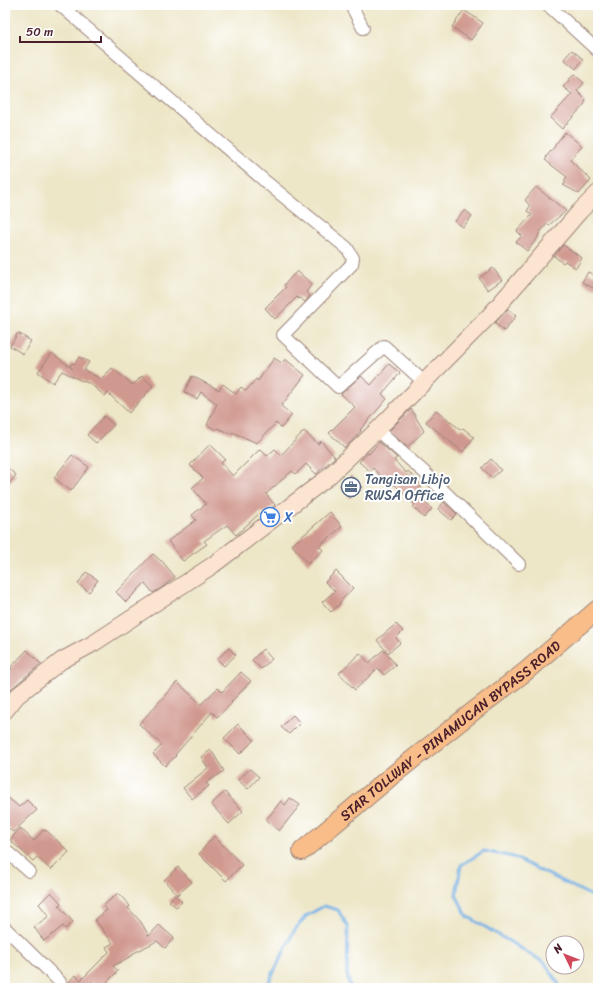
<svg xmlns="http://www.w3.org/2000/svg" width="603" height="993" viewBox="0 0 603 993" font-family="Sriracha,sans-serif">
<rect width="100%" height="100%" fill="#fff"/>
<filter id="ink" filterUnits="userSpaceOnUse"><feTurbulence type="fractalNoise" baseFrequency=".025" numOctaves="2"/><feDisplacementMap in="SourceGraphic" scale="8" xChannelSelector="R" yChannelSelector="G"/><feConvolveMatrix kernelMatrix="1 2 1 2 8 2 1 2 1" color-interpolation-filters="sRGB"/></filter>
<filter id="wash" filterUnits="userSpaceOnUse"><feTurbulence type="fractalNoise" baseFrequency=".012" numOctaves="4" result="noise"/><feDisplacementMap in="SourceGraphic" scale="16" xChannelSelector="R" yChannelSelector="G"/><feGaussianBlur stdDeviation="0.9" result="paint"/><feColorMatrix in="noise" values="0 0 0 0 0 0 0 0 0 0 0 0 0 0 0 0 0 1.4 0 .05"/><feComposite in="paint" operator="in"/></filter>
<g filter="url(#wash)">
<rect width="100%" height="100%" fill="#ede6c7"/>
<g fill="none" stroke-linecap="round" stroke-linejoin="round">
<g stroke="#71afe4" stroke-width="3">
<polyline points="266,988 294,931 306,916 324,906 338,910 348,927 347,974 350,988"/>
<polyline points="561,988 545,963 467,916 456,895 461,865 484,851 513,857 590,895 598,896"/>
</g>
</g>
<g id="blocks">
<g fill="#d0998f">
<polygon points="464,10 483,23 471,40 452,27"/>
<polygon points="572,50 583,59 576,69 564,59"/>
<polygon points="574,74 584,83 577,91 586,100 584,105 562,129 550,118 572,94 563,87"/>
<polygon points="565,132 582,146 570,160 591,180 579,194 576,192 563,185 566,183 564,181 567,177 545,160 547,158 546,157 555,146 555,145"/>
<polygon points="536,187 566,211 549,225 547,224 540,232 537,239 527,251 516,242 522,236 517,231 532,215 527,211 530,206 525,200"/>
<polygon points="465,210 472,216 463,227 455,221"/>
<polygon points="563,245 582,258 576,268 565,261 563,263 554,256"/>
<polygon points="493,268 502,280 488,290 479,278"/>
<polygon points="297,271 312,284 306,292 310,296 305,302 300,298 299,299 297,297 275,319 265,308 286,287 284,285"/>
<polygon points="588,272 598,277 598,284 595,289 582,282"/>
<polygon points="508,309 516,316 504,331 495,323"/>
<polygon points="18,333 31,341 23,354 10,346"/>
<polygon points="52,353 73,369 70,366 72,363 75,364 79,357 89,362 84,370 101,379 112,368 133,385 142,376 153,386 129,413 108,393 105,396 88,382 87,383 82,380 82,381 62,371 53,383 38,372"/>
<polygon points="274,358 282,363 285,359 305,375 281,406 292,415 281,428 276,423 257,443 232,432 232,434 217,428 216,430 207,425 217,404 201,392 197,399 184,392 192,376 219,390 223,384 236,394 241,387 246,391 256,379 258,381"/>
<polygon points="389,364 400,373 382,394 387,399 360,430 361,431 345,448 329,433 355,407 341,394 361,376 371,385"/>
<polygon points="411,409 424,431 407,447 389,431"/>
<polygon points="436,410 461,430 463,428 474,437 463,452 426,422"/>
<polygon points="104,416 114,425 96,443 87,435"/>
<polygon points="304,431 318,444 321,441 335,457 316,474 306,464 296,474 292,471 266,494 275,505 265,513 263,512 262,513 261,512 236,535 227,525 204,541 207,544 183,561 168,541 196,520 192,515 206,504 192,488 203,478 190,465 210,444 225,459 221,463 233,476 260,449 267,456 275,449 281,455"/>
<polygon points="379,442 397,458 394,460 406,473 408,471 422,486 415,493 432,509 424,518 413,507 415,505 394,484 391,487 373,468 370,471 359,462 368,453 369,454"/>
<polygon points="72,455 89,467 71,491 54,478"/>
<polygon points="491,459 501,470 492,478 482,468"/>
<polygon points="5,466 16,475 5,489"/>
<polygon points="351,475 362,487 350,498 340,486"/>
<polygon points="444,502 457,514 451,520 438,509"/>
<polygon points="330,512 342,527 319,546 323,550 308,564 292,545"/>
<polygon points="153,554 161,561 162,561 175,577 164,586 153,593 145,583 126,602 116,592"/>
<polygon points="336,571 353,588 339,603 340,604 331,612 322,602 335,591 325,582"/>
<polygon points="86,572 98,580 89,592 78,584"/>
<polygon points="396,624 403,631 396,638 400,643 388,653 377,640"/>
<polygon points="229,648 236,655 224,666 217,659"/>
<polygon points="263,649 272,659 261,669 252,660"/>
<polygon points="27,650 41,664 11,689 5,696 5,675 12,669 10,668"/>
<polygon points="383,650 396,665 384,675 378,668 355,690 339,673 360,653 369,663"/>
<polygon points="241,672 251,681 231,702 232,703 217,717 212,712 175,755 176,756 165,766 153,754 162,745 139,724 177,682 201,704 218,688 222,692"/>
<polygon points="293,715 300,723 289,734 281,727"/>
<polygon points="238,724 254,740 240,754 224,738"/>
<polygon points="211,750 224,771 206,783 209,786 192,799 183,788 208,768 201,757"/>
<polygon points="250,769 259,777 248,789 238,780"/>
<polygon points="225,792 243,811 229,824 211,804"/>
<polygon points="5,795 19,807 27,800 37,810 13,832 5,825"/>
<polygon points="290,798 300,805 279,831 266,820 281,801 285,805"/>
<polygon points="20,828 34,841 43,830 45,831 46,830 69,852 51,870 37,857 33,861 10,840"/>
<polygon points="214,836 242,865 226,881 199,854"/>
<polygon points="178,867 192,882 177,895 164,880"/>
<polygon points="51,892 61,903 59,906 73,922 65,929 63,926 44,941 34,927 49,916 39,904"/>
<polygon points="118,893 130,906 128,908 141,922 149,936 159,925 174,938 165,948 157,941 132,954 133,955 113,966 118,971 101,988 98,988 92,982 88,987 90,988 64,988 75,975 81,980 109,952 106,947 113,943 95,920 107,910 103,906"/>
<polygon points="175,895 182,902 176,907 169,901"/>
</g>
</g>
</g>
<g filter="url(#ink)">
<use href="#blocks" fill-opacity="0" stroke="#9c8279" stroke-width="1"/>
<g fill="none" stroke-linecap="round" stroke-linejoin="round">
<defs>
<g id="street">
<polyline points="60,5 266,182 347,248 353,258 352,264 283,335 338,387 384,346 424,382"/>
<polyline points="351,5 363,28"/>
<polyline points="548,5 598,51"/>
<polyline points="377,430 424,472 519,564"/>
<polyline points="5,850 29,871"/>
<polyline points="5,928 60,982"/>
</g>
<polyline id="secondary" points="5,711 17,696 61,661 94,643 213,565 327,478 377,430 491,314 580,211 598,193"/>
<g id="primary">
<path id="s1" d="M302 851 389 778 475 710 525 672 598 609"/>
</g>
</defs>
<use href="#street" stroke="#9c8279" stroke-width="14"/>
<use href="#secondary" stroke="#9c8279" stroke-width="18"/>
<use href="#primary" stroke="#9c8279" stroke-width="20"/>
<use href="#street" stroke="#fff" stroke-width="12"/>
<use href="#secondary" stroke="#fce5d0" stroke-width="16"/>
<use href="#primary" stroke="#f8bd89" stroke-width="18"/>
</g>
</g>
<defs>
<symbol id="office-ring" viewBox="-11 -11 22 22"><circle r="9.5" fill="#fff" stroke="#5c6f8a" stroke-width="1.5"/><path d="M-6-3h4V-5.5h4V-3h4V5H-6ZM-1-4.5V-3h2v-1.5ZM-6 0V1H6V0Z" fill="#5c6f8a"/></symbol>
<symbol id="supermarket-ring" viewBox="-11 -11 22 22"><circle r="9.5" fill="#fff" stroke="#3f7fe0" stroke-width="1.5"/><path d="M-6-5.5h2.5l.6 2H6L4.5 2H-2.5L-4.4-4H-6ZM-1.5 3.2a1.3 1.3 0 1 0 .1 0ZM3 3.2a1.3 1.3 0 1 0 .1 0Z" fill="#3f7fe0"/></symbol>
</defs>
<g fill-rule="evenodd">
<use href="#office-ring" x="340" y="476" width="22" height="22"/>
<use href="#supermarket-ring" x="259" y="506" width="22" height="22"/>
</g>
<g text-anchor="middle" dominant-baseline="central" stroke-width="4" stroke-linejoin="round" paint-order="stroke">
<g font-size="14" fill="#4e5e75" stroke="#fff" text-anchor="start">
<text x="365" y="479">Tangisan Libjo<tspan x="365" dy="16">RWSA Office</tspan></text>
</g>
<g font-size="14" fill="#366cbe" stroke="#fff" text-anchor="start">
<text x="284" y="517">X</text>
</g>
<g font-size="14" fill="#4a1f2b" stroke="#fff">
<text stroke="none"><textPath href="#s1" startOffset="191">STAR TOLLWAY - PINAMUCAN BYPASS ROAD</textPath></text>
</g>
</g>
<rect width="603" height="993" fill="none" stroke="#fff" stroke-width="20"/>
<g transform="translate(565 955) rotate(313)"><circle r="19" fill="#ffffff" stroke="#b7a5aa"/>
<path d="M0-3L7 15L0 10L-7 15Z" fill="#d1495b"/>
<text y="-6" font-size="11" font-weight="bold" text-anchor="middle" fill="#4a1f2b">N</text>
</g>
<path d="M20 36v6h81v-6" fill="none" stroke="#4a1f2b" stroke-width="2"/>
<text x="26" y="36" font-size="12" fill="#4a1f2b" stroke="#ffffff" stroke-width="3" paint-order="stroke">50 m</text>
</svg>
